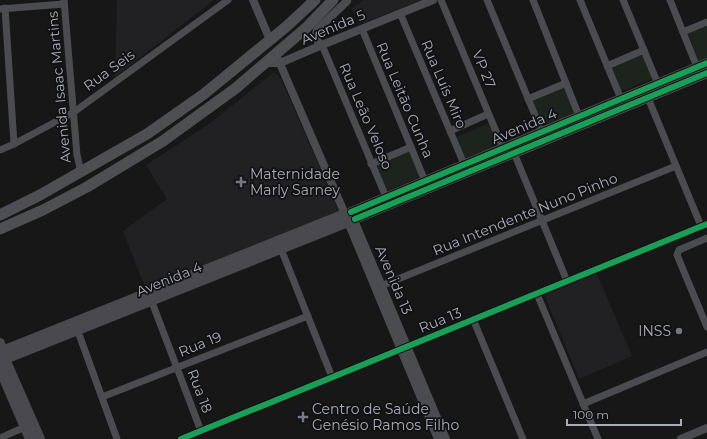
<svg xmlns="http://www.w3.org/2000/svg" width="707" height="439" viewBox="0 0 707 439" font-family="Montserrat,sans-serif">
<rect width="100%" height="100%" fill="#171717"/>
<g fill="#212123">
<polygon points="117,0 214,0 115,77"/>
<polygon points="363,0 421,0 363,23 351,9"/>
<polygon points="274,72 281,79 339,211 146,290 123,231 167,199 146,165 209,124"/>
<polygon points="596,272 632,356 579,379 544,294"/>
</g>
<g fill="#1d241e">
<polygon points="707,26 707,59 699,62 688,34"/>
<polygon points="644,52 654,78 620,92 611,67"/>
<polygon points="565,85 576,114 543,128 531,99"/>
<polygon points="489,123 500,147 466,161 456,137"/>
<polygon points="409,150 420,177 386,191 374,164"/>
</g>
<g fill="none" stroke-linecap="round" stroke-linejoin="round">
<g stroke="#4b4c50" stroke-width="7">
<polyline points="64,0 77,155 81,172"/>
<polyline points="441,0 503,148"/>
<polyline points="487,0 542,132"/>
<polyline points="533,0 579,116"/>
<polyline points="580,0 621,99"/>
<polyline points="623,0 658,84"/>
<polyline points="670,0 697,67"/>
<polyline points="5,8 14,144"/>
<polyline points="0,9 64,4"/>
<polyline points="400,13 464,164"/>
<polyline points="362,29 425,181"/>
<polyline points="683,32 707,22"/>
<polyline points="322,45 386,197"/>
<polyline points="607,66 644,50"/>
<polyline points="648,98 701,226"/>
<polyline points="528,99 566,83"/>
<polyline points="450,131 488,114"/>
<polyline points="0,150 14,144 74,112 228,0"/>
<polyline points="514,153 567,281"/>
<polyline points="371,164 411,147"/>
<polyline points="707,238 679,250 677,255 707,327"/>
<polyline points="281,249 332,377"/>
<polyline points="376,288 676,166"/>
<polyline points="537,294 598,439"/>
<polyline points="150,297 201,431"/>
<polyline points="473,319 523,439"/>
<polyline points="76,326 117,439"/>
<polyline points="102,397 308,316"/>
<polyline points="583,404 707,352"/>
<polyline points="0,438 25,427"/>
<polyline points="181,439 707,224"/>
</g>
<g stroke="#4b4c50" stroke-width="8">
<polyline points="253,0 270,40"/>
<polyline points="322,45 318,42 315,37 317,30 347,1"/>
<polyline points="278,59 345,214"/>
<polyline points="265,63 280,63 322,45 433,0"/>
<polyline points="354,220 446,439"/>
<polyline points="348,222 438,439"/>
<polyline points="681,439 707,428"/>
</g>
<g stroke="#4a4a4e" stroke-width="10">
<polyline points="351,212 707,63"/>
<polyline points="355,219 707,73"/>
<polyline points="0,343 5,359 40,439"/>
<polyline points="0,352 345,214"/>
<polyline points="0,361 348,222"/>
<polyline points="0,369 30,439"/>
</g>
<g stroke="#4d4f52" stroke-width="11">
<polyline points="0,215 40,195 147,134 204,94 287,26 315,0"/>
<polyline points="0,229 43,210 87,187 163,141 236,88 306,28 333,0"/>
</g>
<defs>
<g id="cycleway">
<polyline points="351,212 707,63"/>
<polyline points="355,219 707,73"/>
<polyline points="181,439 707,224"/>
</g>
</defs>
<use href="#cycleway" stroke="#111113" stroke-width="8"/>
<use href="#cycleway" stroke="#1a9f57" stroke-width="6"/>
</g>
<g fill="#757880" stroke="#111113" stroke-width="1.5">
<path d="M239 176h4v4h4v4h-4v4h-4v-4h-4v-4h4z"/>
<circle cx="679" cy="331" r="4"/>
<path d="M301 411h4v4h4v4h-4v4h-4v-4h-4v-4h4z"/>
</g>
<g text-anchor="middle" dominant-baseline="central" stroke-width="3.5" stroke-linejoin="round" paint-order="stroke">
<g font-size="14" fill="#a8adb8" stroke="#111113">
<text transform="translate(333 27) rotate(-23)">Avenida 5</text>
<text transform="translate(484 69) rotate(68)">VP 27</text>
<text transform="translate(109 70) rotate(-36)">Rua Seis</text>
<text transform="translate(444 84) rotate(67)">Rua Luís Miro</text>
<text transform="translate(59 87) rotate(-95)">Avenida Isaac Martins</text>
<text transform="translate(405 100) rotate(67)">Rua Leitão Cunha</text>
<text transform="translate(366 116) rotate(67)">Rua Leão Veloso</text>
<text transform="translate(524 126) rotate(-23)">Avenida 4</text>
<text transform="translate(525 214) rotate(-22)">Rua Intendente Nuno Pinho</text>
<text transform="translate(169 279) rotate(-22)">Avenida 4</text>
<text transform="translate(394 280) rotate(67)">Avenida 13</text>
<text transform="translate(440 320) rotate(-22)">Rua 13</text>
<text transform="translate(200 344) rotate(-22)">Rua 19</text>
<text transform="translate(200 391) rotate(69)">Rua 18</text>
</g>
<g font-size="14" fill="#a8adb8" stroke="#111113" text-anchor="start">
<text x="250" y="174">Maternidade<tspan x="250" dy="16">Marly Sarney</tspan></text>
<text x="671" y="331" text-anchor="end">INSS</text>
<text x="312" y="409">Centro de Saúde<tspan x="312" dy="16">Genésio Ramos Filho</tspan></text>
</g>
</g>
<path d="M567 419v6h114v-6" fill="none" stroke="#a8adb8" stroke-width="2"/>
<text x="573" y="419" font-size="12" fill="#a8adb8" stroke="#111113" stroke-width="3" paint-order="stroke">100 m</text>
</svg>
